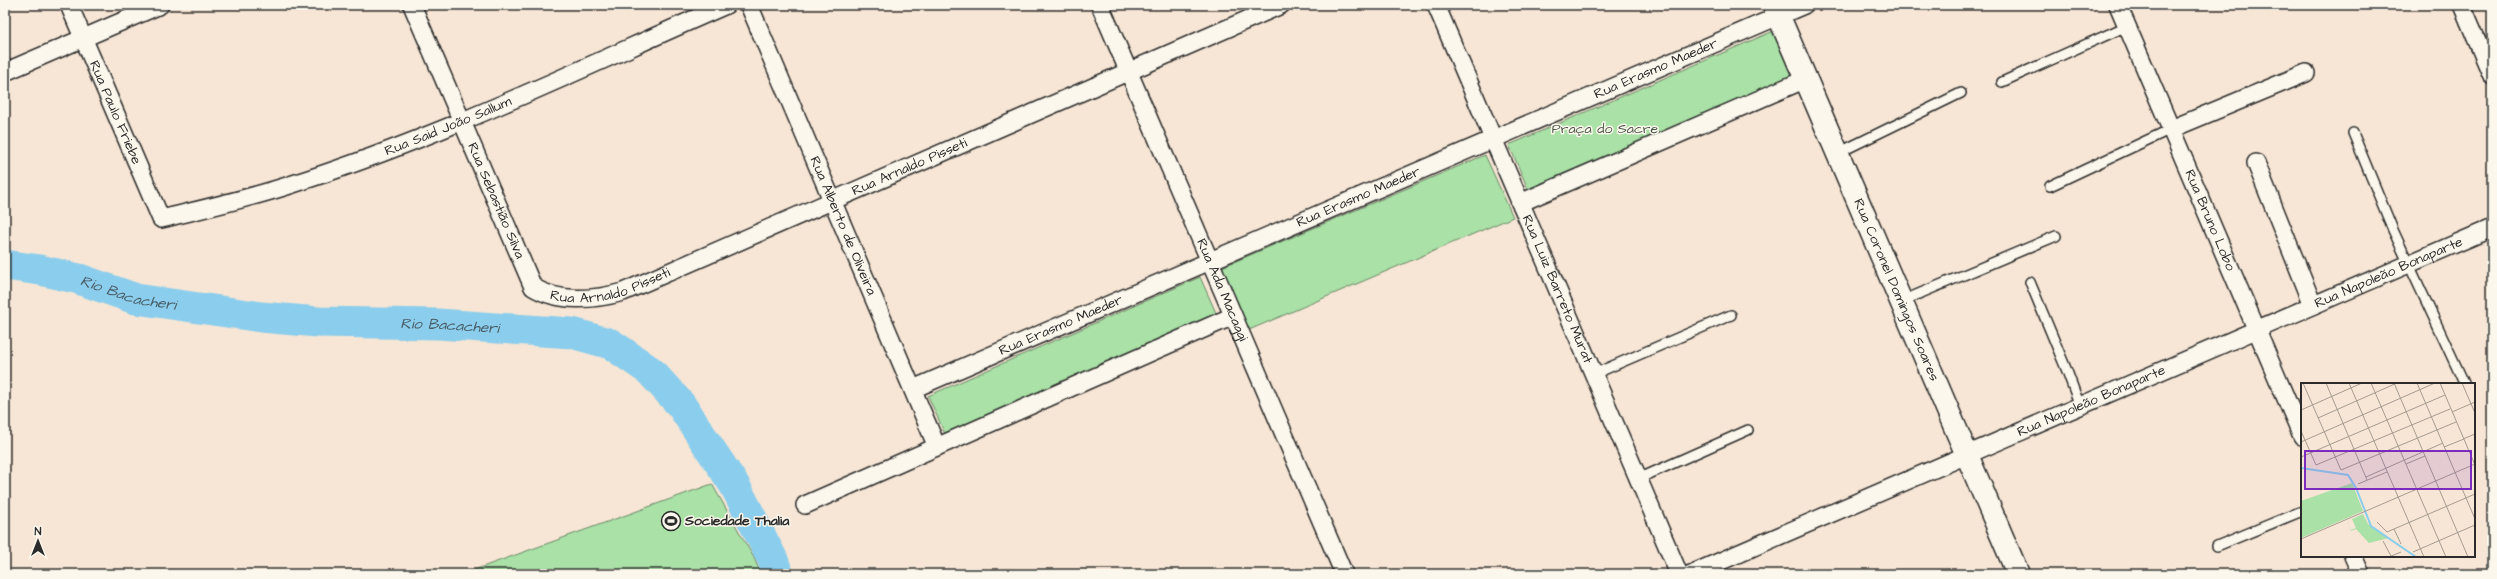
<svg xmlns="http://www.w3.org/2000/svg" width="2497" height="579" viewBox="0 0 2497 579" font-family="'Architects Daughter',sans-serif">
<rect width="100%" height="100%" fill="#f7e6d5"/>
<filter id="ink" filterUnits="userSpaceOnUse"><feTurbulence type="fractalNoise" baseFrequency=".025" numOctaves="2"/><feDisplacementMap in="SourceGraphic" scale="8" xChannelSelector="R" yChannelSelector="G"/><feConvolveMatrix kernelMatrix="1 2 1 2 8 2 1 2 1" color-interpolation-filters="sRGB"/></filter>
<g filter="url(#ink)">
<g fill="#a9e1a6" stroke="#6a8668">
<polygon points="1776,30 1795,74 1528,189 1509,145"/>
<polygon points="1485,155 1513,217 1249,330 1222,267"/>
<polygon points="1200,277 1217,315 945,434 928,396"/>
<polygon points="712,484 754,558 761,574 463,574"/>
</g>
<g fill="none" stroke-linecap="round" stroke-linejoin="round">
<path stroke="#8bcdec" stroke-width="31" id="s1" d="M5 265 40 270 79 279 136 299 261 317 318 322 438 324 572 333 611 344 650 371 681 405 735 486 773 560 778 574"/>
<defs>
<g id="lane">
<polyline points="2002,82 2127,26"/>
<polyline points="2353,133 2393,230 2464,383"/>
<polyline points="1838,153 1961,93"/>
<polyline points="2050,186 2171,129"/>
<polyline points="2030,282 2067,371 2080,406"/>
<polyline points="1902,301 2056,236"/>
<polyline points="1594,374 1731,315"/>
<polyline points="1638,479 1748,430"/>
<polyline points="2217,546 2302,511"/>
</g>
<g id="street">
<path id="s2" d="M69 5 161 219C206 208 252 198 296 183 443 136 584 67 726 5"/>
<path id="s3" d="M412 5 533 287C559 303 595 300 623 292L1281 5"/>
<path id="s4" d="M749 5 937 447"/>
<path id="s5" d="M1100 5 1344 574"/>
<path id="s6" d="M1436 5 1679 574"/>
<path id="s7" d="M2118 5 2302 436"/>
<polyline points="2462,5 2492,76"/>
<polyline points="5,72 160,5"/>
<polyline points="2171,129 2306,73"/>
<polyline points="2256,163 2313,305"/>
<polyline points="1520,203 1806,79"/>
<path id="s8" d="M913 389 1804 5"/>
<polyline points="805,505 1233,316"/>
<polyline points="2353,556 2361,574"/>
<path id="s9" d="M1691 574 2492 228"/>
</g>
<g id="secondary">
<path id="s10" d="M1774 5 2018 574"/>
</g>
</defs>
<use href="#lane" stroke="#2b2b2b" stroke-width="12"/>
<use href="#street" stroke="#2b2b2b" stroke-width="20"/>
<use href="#secondary" stroke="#2b2b2b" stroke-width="25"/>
<use href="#lane" stroke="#fbf7ec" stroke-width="9"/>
<use href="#street" stroke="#fbf7ec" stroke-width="17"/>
<use href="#secondary" stroke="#fbf7ec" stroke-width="22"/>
</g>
</g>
<defs>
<symbol id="stadium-ring" viewBox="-11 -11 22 22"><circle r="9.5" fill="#fbf7ec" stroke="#2b2b2b" stroke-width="1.5"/><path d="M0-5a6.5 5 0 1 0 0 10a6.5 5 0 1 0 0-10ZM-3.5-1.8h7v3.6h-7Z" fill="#2b2b2b"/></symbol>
</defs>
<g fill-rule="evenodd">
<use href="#stadium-ring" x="660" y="510" width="22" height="22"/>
</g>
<g text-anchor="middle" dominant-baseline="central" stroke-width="3" stroke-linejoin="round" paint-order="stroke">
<g font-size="14" fill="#2b2b2b" stroke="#fbf7ec">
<text stroke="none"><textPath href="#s8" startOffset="809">Rua Erasmo Maeder</textPath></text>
<text stroke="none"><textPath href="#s2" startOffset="117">Rua Paulo Friebe</textPath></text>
<text stroke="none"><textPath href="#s2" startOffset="535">Rua Said João Sallum</textPath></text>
<text stroke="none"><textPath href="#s3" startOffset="712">Rua Arnaldo Pisseti</textPath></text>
<text stroke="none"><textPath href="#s8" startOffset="485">Rua Erasmo Maeder</textPath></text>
<text stroke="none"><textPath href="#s3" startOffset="213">Rua Sebastião Silva</textPath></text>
<text stroke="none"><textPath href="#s7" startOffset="234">Rua Bruno Lobo</textPath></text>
<text stroke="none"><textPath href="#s4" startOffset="240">Rua Alberto de Oliveira</textPath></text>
<text stroke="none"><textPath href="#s9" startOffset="760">Rua Napoleão Bonaparte</textPath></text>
<text stroke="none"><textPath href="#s3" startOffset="388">Rua Arnaldo Pisseti</textPath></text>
<text stroke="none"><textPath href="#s6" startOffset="309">Rua Luiz Barreto Murat</textPath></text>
<text stroke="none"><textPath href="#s10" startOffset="310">Rua Coronel Domingos Soares</textPath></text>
<text stroke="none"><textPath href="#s5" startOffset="310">Rua Ada Macaggi</textPath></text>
<text stroke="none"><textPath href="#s8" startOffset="161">Rua Erasmo Maeder</textPath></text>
<text stroke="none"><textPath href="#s9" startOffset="436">Rua Napoleão Bonaparte</textPath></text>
</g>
<g font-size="14" fill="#4a584a" stroke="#fbf7ec">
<text x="1605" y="129">Praça do Sacre</text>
</g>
<g font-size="14" font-weight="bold" fill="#2b2b2b" stroke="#fbf7ec" text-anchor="start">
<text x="685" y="521">Sociedade Thalia</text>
</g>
<g font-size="15" font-style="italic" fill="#485c65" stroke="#fbf7ec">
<text stroke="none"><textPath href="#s1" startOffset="127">Rio Bacacheri</textPath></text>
<text stroke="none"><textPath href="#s1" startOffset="451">Rio Bacacheri</textPath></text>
</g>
</g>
<g transform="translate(2301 383)">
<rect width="174" height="174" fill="#f7e6d5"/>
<path d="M51 100 62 128 0 155V118ZM62 131 67 141 88 155 68 160 55 146 50 148 46 138 50 147 55 145 51 136Z" fill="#a9e1a6"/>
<path fill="none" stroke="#8bcdec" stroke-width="2" d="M0 85 47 92 55 105 70 143 115 174"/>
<path fill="none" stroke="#a59b91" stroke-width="1" d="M2 0 40 87 155 39M25 0 66 97M48 0 123 174M70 0 145 174M93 0 167 174M116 0 174 136M139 0 174 82M161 0 174 30M0 27 61 0M151 29 174 19M17 35 96 0M0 48 15 82 149 26M162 56 174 51M0 59 134 0M143 64 163 56M0 74 144 12M105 81 124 73M65 94 142 60M57 101 86 89M76 139 86 149 174 111M93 146 100 161M0 156 174 81M82 158 90 173M112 169 174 142M88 174 100 169"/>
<path fill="#7b2cbf" fill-opacity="0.15" stroke="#7b2cbf" stroke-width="2" d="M4 68H170V106H4Z"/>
<rect width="174" height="174" fill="none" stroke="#2b2b2b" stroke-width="2"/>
</g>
<rect width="2497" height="579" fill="none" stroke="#fbf7ec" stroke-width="20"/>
<rect x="10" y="10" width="2477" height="559" fill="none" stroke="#2b2b2b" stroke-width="1.5" filter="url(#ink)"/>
<g transform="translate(38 541)" stroke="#fbf7ec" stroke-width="3" paint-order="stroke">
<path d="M0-3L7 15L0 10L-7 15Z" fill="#2b2b2b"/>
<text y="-6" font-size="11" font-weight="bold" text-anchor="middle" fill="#2b2b2b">N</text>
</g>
</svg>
